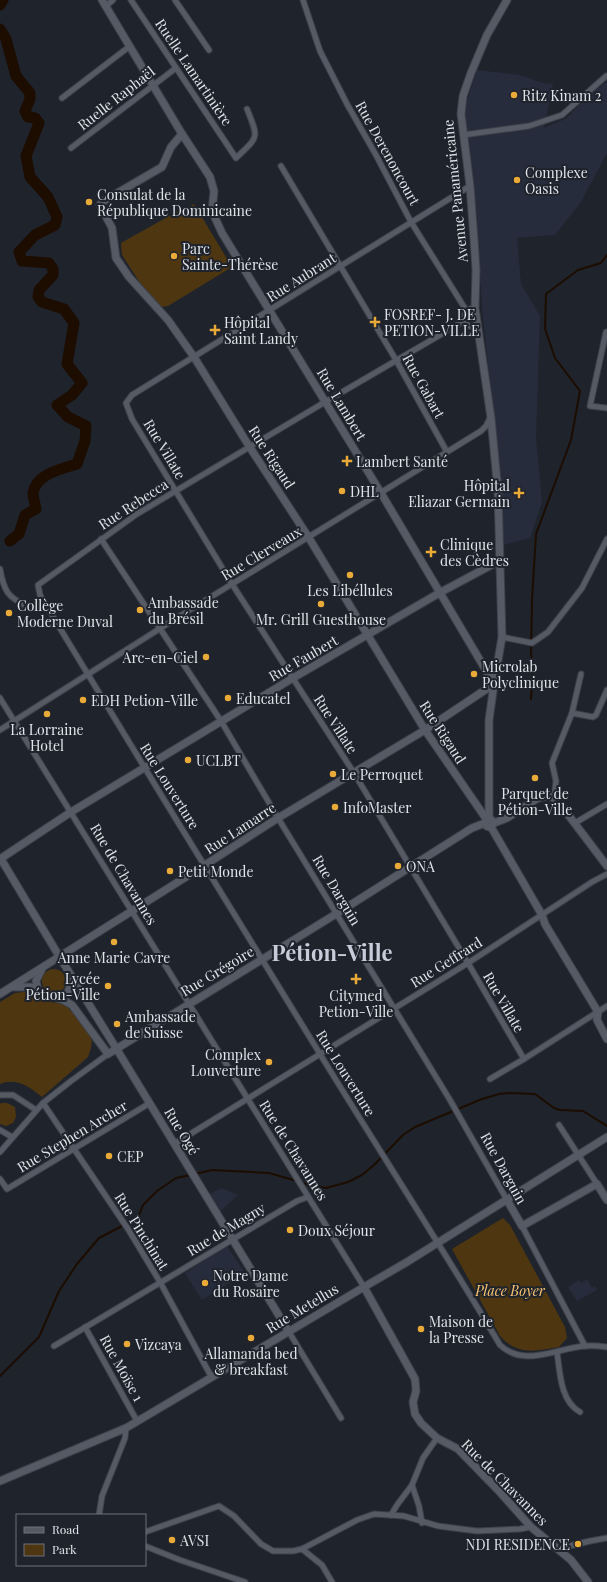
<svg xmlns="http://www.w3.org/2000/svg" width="607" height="1582" viewBox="0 0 607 1582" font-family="'Playfair Display',serif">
<rect width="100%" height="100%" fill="#1f232c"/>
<g fill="#272c3c">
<polygon points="477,70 520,75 543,83 553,84 544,128 567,118 590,93 607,82 607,153 581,202 555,235 517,238 521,284 540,316 536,437 542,502 530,538 503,545 499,464 482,309 477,216 470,167 462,128 467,101"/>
<polygon points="221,1188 238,1195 217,1214 206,1196"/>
<polygon points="227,1246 245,1273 202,1300 185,1273"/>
<polygon points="587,1279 592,1288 595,1286 597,1290 577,1301 568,1287 579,1280 581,1283"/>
</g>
<g fill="#4e3710">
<polygon points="194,204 232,267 168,306 161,307 150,298 122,255 121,243 178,211 179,212"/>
<circle cx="54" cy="981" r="12"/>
<path d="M31 991C41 999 50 1004 63 1003 71 1010 87 1029 91 1038 93 1044 90 1051 88 1057L42 1097C30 1087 16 1077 0 1084V1002L15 993Z"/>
<polygon points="1,1103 7,1103 15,1107 16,1117 13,1123 6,1126 0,1124 0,1105"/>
<path d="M503 1218 510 1225 565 1327 567 1338 559 1347C536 1351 518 1356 500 1336L452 1249Z"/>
</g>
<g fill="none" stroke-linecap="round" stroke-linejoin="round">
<g stroke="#1c0d00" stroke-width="2">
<polyline points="531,699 533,670 531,653 532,600 536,534 571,440 580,391 555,358 545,329 546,294 578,270 601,263 607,255"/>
<polyline points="195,1174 212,1170 269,1173 297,1181"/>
<polyline points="301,1183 326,1188 348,1182 362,1175 374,1165 403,1135 415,1127 482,1099 499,1094 510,1093 535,1094 554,1108 560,1110 583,1111 607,1126"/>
<polyline points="0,1376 39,1337 59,1291 77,1264 99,1238 124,1225 139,1215 143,1205 157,1191 176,1178 191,1175"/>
</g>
<g stroke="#1c0d00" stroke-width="11">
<polyline points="0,5 3,0"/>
<path d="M0 29 6 39 16 76 30 93V99L25 111 28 117 35 118 39 123 26 156 30 177 48 197 57 217 55 225 35 235 19 252 22 261 49 263 53 269V275L39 290 38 297 42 302 64 309 74 323 67 364 82 383 72 395 57 405 68 417 86 426 85 441 77 464C61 469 36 474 33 493 33 497 35 504 36 509L25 515 19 534 10 541"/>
</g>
<defs>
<g id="minor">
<path d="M131 0 236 158C259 136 259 139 247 109"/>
<polyline points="175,0 209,50"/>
<polyline points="303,0 320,51 347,104 376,155 411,222 466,310"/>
<polyline points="106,6 113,0"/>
<polyline points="62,98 130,46"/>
<polyline points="463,135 529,126 562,115 606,76"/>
<polyline points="71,148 176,68"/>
<polyline points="281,166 396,360 447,452"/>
<polyline points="470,186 132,395 126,403 132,419 232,584 354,773 468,963 524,1059"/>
<path d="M475 308 466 310 463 318C465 325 470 328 477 326"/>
<path d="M464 321 325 402 137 514 38 585 40 595 44 602C135 753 228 904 320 1054 380 1152 442 1247 500 1345 524 1368 557 1348 585 1346 592 1345 600 1346 607 1347"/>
<polyline points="606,332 590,406 607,408"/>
<polyline points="101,539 221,721 278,818 450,1100 507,1200"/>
<path d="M0 569C4 592 8 597 28 607L44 602"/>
<polyline points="502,637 532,643 548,632 582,588 607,539"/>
<polyline points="0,698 364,1287"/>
<polyline points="572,713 593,717 596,715 607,690"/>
<polyline points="0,730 175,619 481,431 486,426 490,418"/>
<polyline points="554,798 556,781 552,763 572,713 581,674"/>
<polyline points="575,823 607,804"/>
<polyline points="490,1079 524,1059 607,1006"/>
<polyline points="0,1095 13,1095 36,1110"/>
<polyline points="43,1103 128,1229 160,1282 212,1378"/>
<polyline points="559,1125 597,1184"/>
<polyline points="0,1130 12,1137"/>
<polyline points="174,1144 468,963 592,882 607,874"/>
<polyline points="0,1152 43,1103 71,1081 108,1054"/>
<polyline points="0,1179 7,1189 150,1103"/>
<polyline points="522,1226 585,1346"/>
<polyline points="85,1327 137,1421"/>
<polyline points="289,1332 341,1418"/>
<polyline points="54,1346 297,1201 308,1197"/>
<path d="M557 1352C560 1372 560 1401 580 1412"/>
<polyline points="412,1485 419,1506 422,1523"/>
<polyline points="99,1515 102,1496 125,1438 126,1428"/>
<polyline points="391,1515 397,1505 412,1485 423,1458 437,1438"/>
<polyline points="145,1532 219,1506 234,1516 261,1544 273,1551 293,1551 302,1549 357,1520 374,1514 404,1516 438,1526 477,1531 520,1529 531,1527"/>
<polyline points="145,1546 180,1560 245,1582"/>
<polyline points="302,1549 322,1565 332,1582"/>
<polyline points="557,1549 590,1541 607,1538"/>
</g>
<g id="tertiary">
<polyline points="102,0 182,134 210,177 214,191 212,211 222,233 381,493 494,684"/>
<polyline points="182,134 171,147 162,167 102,202 100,205 112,228 116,258 129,277 168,320 194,357 249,446 309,538 425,730 487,820"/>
<polyline points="491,827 542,915 545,924 598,1012 597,1020 607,1039"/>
<polyline points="1,859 59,956 116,1048 289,1332"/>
<polyline points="507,1200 522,1226 597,1184 607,1200"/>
<polyline points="364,1287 415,1379 416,1391 413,1402 415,1414 421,1423 437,1438 458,1449 498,1490 531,1527 571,1560 588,1582"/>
<polyline points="0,1481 126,1428 364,1287 407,1262 607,1137"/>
</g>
<g id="secondary">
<circle cx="489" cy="823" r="4"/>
<polyline points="489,819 489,720 494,684 502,637 498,492 491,418 475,308 476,270 474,239 470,186 461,114 463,96 471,73 487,35 507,0"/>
<polyline points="494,823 507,818 538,798 547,796 554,798 560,804 607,866"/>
<polyline points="0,859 71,812 293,678 441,592 499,561"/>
<polyline points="14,987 31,987 45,995 63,1000 72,1005 108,1054 336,914 472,828 485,823"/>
<polyline points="38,991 36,981 42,969"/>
<polyline points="0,994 205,865 278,818 425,730 494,684"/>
<path d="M60 999C70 993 72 985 70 974"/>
</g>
</defs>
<use href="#minor" stroke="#3d4048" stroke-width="7"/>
<use href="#tertiary" stroke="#3d4048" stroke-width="9"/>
<use href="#secondary" stroke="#3d4048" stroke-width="9"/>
<use href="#minor" stroke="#565a65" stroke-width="5"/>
<use href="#tertiary" stroke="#565a65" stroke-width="7"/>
<use href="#secondary" stroke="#565a65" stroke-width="7"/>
</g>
<g fill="#eaaa38" stroke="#1f232c" stroke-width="1.5">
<circle cx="514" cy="95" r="4"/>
<circle cx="517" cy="180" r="4"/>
<circle cx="89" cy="202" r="4"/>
<circle cx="174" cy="256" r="4"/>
<path d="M373 316h4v4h4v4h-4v4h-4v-4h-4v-4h4z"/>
<path d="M213 324h4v4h4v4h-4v4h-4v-4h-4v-4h4z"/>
<path d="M345 455h4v4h4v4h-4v4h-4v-4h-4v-4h4z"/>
<circle cx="342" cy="491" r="4"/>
<path d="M517 487h4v4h4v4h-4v4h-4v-4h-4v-4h4z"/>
<path d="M429 546h4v4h4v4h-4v4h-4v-4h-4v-4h4z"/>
<circle cx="350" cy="575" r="4"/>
<circle cx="321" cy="604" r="4"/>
<circle cx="140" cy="610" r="4"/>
<circle cx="9" cy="613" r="4"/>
<circle cx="206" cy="657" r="4"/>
<circle cx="474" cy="674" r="4"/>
<circle cx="228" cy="698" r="4"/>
<circle cx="83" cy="700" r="4"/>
<circle cx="47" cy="714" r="4"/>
<circle cx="188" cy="760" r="4"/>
<circle cx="333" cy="774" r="4"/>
<circle cx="535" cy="778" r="4"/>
<circle cx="335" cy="807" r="4"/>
<circle cx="398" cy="866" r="4"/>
<circle cx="170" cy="871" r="4"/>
<circle cx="114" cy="942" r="4"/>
<path d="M354 973h4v4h4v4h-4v4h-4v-4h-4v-4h4z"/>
<circle cx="108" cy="986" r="4"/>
<circle cx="117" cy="1024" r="4"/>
<circle cx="269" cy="1062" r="4"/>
<circle cx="109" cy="1156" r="4"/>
<circle cx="290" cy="1230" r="4"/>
<circle cx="205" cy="1283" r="4"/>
<circle cx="421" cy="1329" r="4"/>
<circle cx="251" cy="1338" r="4"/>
<circle cx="127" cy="1344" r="4"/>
<circle cx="172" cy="1540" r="4"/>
<circle cx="578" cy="1544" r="4"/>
</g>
<g text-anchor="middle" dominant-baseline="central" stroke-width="4" stroke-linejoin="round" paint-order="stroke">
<g font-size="14" fill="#e1e3ea" stroke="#1f232c">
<text transform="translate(194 72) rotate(56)">Ruelle Lamartinière</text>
<text transform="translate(116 98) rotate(-38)">Ruelle Raphaël</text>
<text transform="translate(388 153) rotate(61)">Rue Derenoncourt</text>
<text transform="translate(455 191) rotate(-96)">Avenue Panaméricaine</text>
<text transform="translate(301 277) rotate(-32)">Rue Aubrant</text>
<text transform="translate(424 386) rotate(61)">Rue Gabart</text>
<text transform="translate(342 404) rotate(59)">Rue Lambert</text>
<text transform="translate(165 449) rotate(59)">Rue Villate</text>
<text transform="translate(272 457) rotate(57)">Rue Rigaud</text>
<text transform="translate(133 504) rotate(-33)">Rue Rebecca</text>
<text transform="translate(261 553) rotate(-31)">Rue Clerveaux</text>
<text transform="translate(303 658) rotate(-30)">Rue Faubert</text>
<text transform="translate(336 724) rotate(57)">Rue Villate</text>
<text transform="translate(443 732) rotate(57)">Rue Rigaud</text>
<text transform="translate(170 786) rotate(58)">Rue Louverture</text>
<text transform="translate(240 828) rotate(-33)">Rue Lamarre</text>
<text transform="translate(124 874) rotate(59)">Rue de Chavannes</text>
<text transform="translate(337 890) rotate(59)">Rue Darguin</text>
<text transform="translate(446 962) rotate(-32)">Rue Geffrard</text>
<text transform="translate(217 971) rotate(-31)">Rue Grégoire</text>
<text transform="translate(504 1002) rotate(60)">Rue Villate</text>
<text transform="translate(346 1073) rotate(58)">Rue Louverture</text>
<text transform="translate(182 1131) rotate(59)">Rue Ogé</text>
<text transform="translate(72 1136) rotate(-31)">Rue Stephen Archer</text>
<text transform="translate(294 1150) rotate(58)">Rue de Chavannes</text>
<text transform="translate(504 1168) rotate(61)">Rue Darguin</text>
<text transform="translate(226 1229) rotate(-31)">Rue de Magny</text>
<text transform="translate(142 1231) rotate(58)">Rue Pinchinat</text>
<text transform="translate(302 1308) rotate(-31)">Rue Metellus</text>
<text transform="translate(122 1368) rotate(61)">Rue Moïse 1</text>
<text transform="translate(505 1482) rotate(45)">Rue de Chavannes</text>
</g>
<g font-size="14" fill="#e1e3ea" stroke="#1f232c" text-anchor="start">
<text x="522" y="95">Ritz Kinam 2</text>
<text x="525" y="172">Complexe<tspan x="525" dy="16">Oasis</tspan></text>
<text x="97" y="194">Consulat de la<tspan x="97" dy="16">République Dominicaine</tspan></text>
<text x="182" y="248">Parc<tspan x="182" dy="16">Sainte-Thérèse</tspan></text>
<text x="384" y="314">FOSREF- J. DE<tspan x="384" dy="16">PETION-VILLE</tspan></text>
<text x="224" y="322">Hôpital<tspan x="224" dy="16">Saint Landy</tspan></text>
<text x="356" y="461">Lambert Santé</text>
<text x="510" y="485" text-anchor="end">Hôpital<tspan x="510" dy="16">Eliazar Germain</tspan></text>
<text x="350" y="491">DHL</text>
<text x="440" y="544">Clinique<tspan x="440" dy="16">des Cèdres</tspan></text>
<text x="350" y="590" text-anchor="middle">Les Libéllules</text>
<text x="148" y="602">Ambassade<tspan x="148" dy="16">du Brésil</tspan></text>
<text x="17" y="605">Collège<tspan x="17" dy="16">Moderne Duval</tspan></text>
<text x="321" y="619" text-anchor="middle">Mr. Grill Guesthouse</text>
<text x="198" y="657" text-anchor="end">Arc-en-Ciel</text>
<text x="482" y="666">Microlab<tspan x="482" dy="16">Polyclinique</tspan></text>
<text x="236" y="698">Educatel</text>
<text x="91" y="700">EDH Petion-Ville</text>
<text x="47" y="729" text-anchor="middle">La Lorraine<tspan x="47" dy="16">Hotel</tspan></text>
<text x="196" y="760">UCLBT</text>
<text x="341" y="774">Le Perroquet</text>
<text x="535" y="793" text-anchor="middle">Parquet de<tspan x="535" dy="16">Pétion-Ville</tspan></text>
<text x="343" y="807">InfoMaster</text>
<text x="406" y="866">ONA</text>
<text x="178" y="871">Petit Monde</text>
<text x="114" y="957" text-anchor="middle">Anne Marie Cavre</text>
<text x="100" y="978" text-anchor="end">Lycée<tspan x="100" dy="16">Pétion-Ville</tspan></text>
<text x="356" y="995" text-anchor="middle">Citymed<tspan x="356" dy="16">Petion-Ville</tspan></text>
<text x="125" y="1016">Ambassade<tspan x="125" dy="16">de Suisse</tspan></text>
<text x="261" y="1054" text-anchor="end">Complex<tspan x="261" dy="16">Louverture</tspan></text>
<text x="117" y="1156">CEP</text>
<text x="298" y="1230">Doux Séjour</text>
<text x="213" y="1275">Notre Dame<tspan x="213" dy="16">du Rosaire</tspan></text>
<text x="429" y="1321">Maison de<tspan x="429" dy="16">la Presse</tspan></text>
<text x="135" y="1344">Vizcaya</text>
<text x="251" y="1353" text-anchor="middle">Allamanda bed<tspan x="251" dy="16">&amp; breakfast</tspan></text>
<text x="180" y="1540">AVSI</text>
<text x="570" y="1544" text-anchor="end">NDI RESIDENCE</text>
</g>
<g font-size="14" font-style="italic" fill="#f9c572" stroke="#1f232c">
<text x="510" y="1290">Place Boyer</text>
</g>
<g font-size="22" font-weight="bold" fill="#c7ccd9" stroke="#1f232c">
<text x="332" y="952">Pétion-Ville</text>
</g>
</g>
<rect x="16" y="1514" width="130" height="52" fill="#1f232c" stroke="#6d7078"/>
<rect x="24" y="1527" width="20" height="6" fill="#565a65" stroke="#6d7078"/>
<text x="52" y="1534" font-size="12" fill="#e1e3ea">Road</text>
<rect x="24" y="1544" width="20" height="12" fill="#4e3710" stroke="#6d7078"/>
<text x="52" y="1554" font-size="12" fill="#e1e3ea">Park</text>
</svg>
